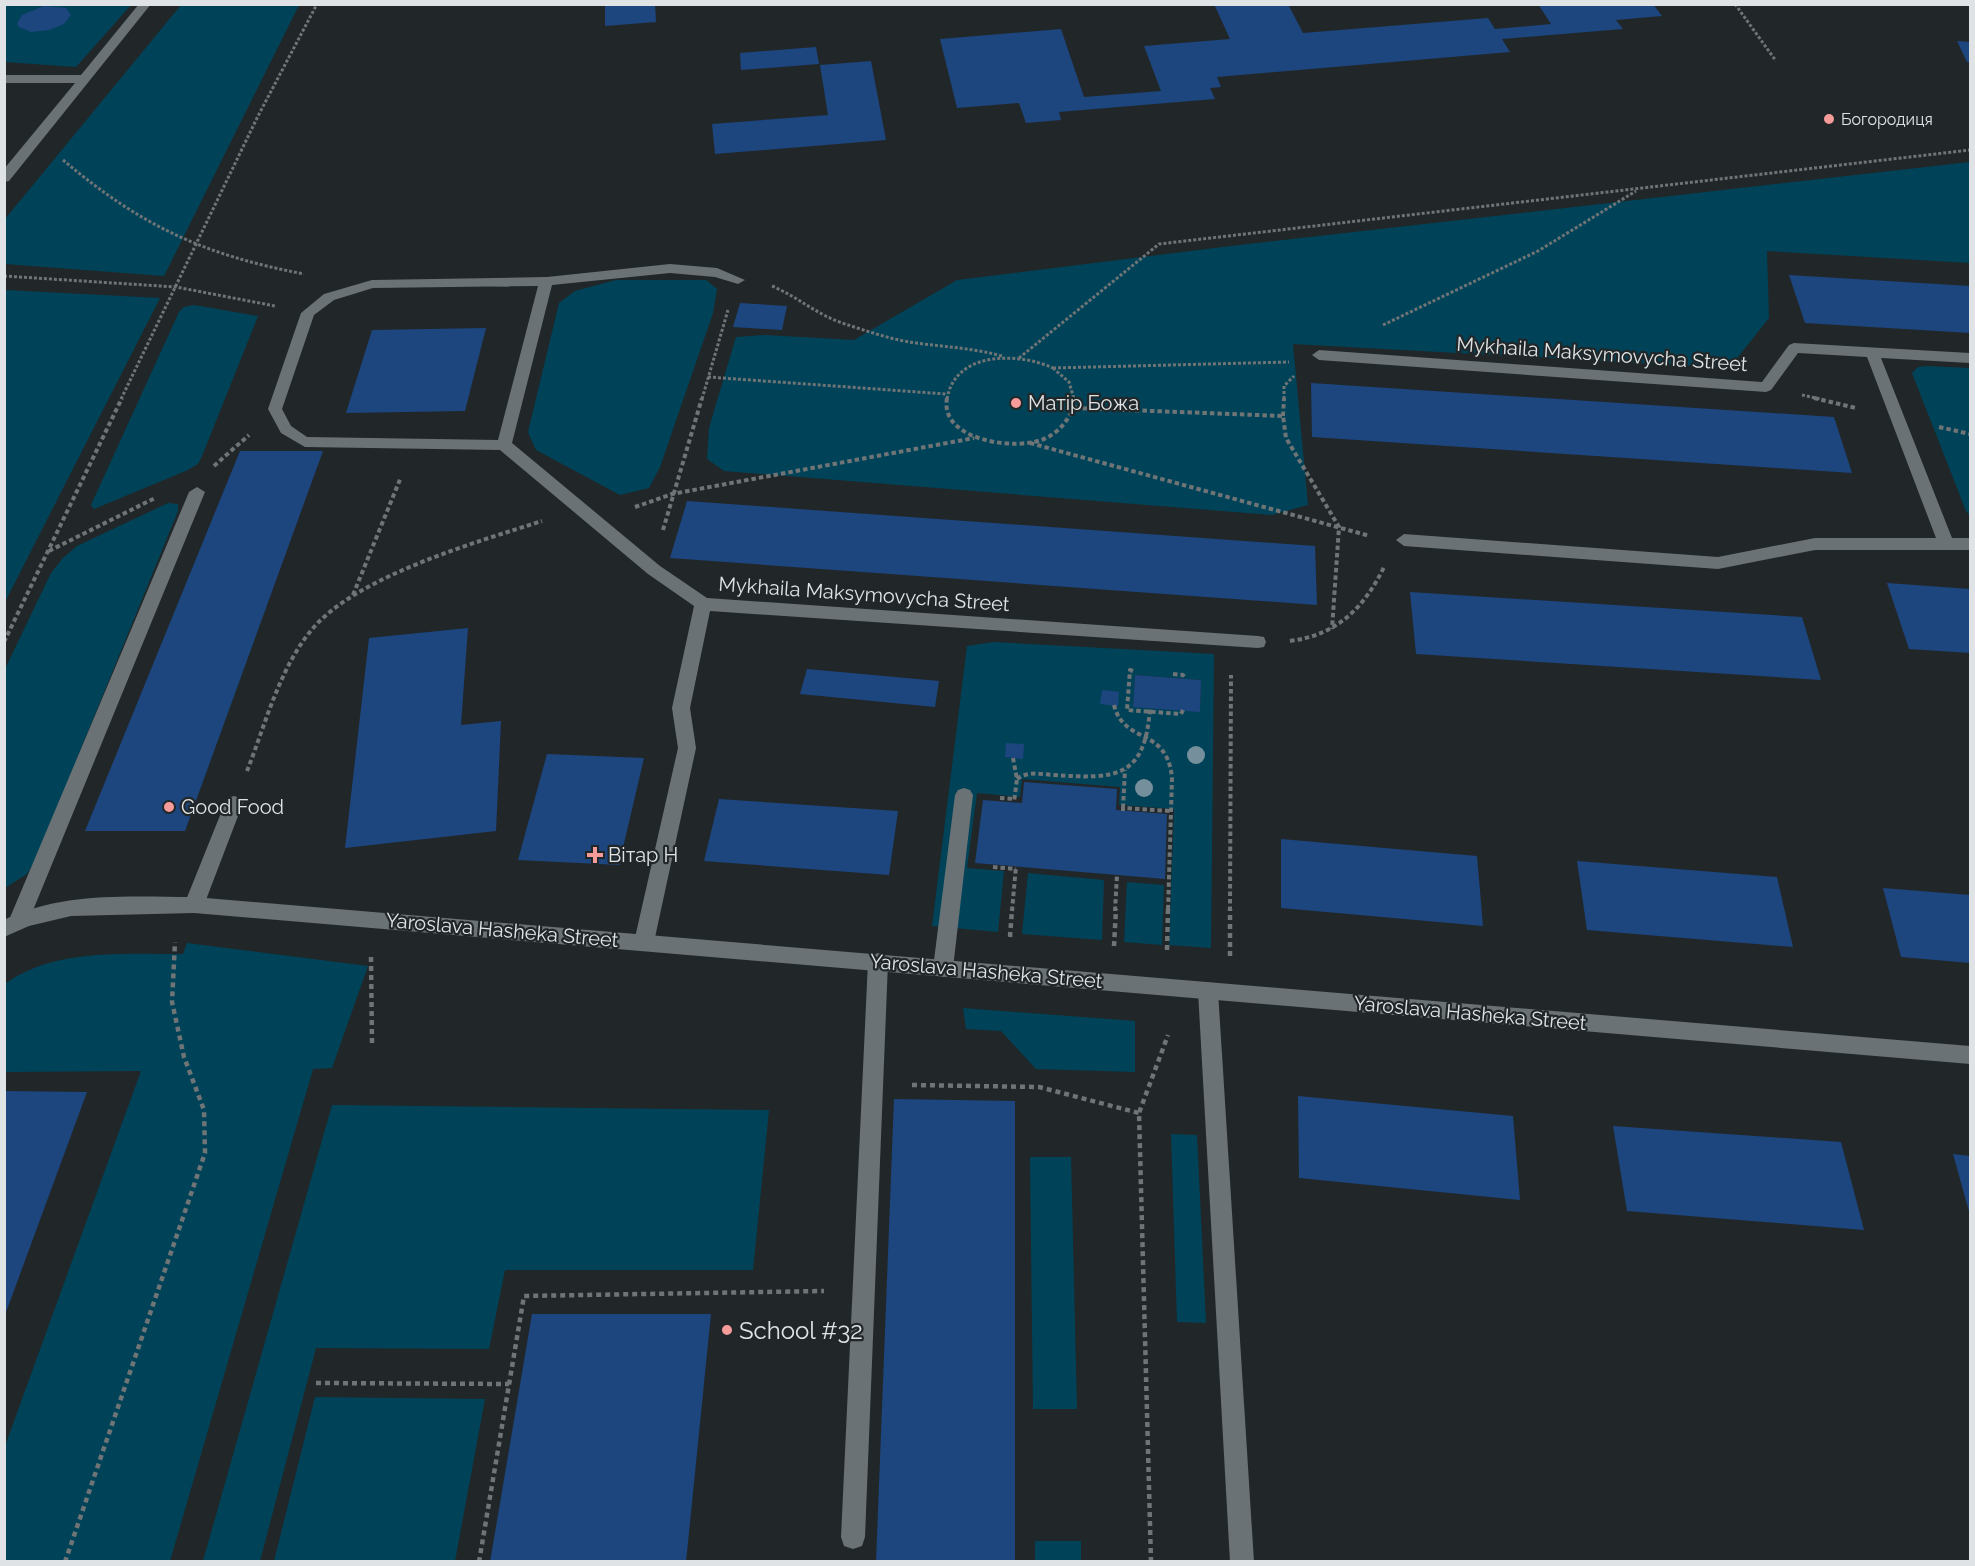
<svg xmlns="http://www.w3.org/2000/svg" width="1975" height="1566" viewBox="0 0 1975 1566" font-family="Raleway,sans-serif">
<rect width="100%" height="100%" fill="#212729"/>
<g fill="#004358" fill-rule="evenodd">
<polygon points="4,5 131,5 76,67 5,62"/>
<polygon points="181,5 299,5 164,276 5,264 5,219"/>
<polygon points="1970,162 1970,263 1767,251 1769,318 1738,357 1715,367 1293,344 1308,505 1272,515 724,471 707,459 709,428 736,337 765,335 854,340 957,280 1231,246"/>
<polygon points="616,280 706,280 717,289 713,313 660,467 649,488 620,495 536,450 528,432 559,303 575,291"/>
<polygon points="5,290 160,298 5,602 4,290"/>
<polygon points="194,305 258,316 202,456 198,464 188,470 94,509 91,505 179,312 184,307"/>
<polygon points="1926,366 1970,368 1970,516 1966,511 1912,373 1918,367"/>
<polygon points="168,503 178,504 178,511 36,859 27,874 5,888 4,671 51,573 63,558 77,546"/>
<path d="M994 642 1214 654 1211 948 1169 945 1174 809 1119 805 1120 787 1022 779 1020 797 977 793 967 868 1004 871 998 932 932 926 967 646ZM1135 675 1201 680 1200 711 1133 706Z"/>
<polygon points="1028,873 1104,880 1102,940 1022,934"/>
<polygon points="1127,882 1164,885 1162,945 1124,942"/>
<path d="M187 943 368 966 332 1068 313 1069 170 1561H5V1446L141 1071 5 1072V984C53 948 125 954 183 954Z"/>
<polygon points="963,1008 1135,1021 1135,1072 1036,1069 1001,1031 966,1029"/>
<polygon points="332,1105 769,1110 753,1270 505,1270 489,1349 316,1348 260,1561 203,1561"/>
<polygon points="1171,1134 1197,1135 1206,1323 1177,1322"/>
<polygon points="1030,1157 1071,1157 1077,1409 1033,1409"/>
<polygon points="315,1397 485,1399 455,1561 274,1561"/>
<rect x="1035" y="1541" width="46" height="20"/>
</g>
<g fill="#1d457e">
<polygon points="605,4 655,4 656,22 605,26"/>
<polygon points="1214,4 1288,4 1303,33 1488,18 1495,29 1551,24 1538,4 1653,4 1662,16 1616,20 1623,29 1502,39 1510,52 1217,77 1221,87 1210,88 1215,99 1059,112 1061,120 1026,123 1019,103 957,108 940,39 1061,29 1084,97 1161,91 1144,46 1230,39"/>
<polygon points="44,6 66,8 71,15 64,24 49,30 31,32 19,27 17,24 22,15"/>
<polygon points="1957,41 1970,42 1970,62 1967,62"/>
<polygon points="816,47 819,64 741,70 740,53"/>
<polygon points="871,61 886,140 715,154 712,124 828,115 820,65"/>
<polygon points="1789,275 1970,286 1970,333 1805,323"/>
<polygon points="740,303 787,306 782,330 733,327"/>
<polygon points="486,328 465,411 346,413 372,330"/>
<polygon points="1311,383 1834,417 1852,473 1312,437"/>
<polygon points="240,451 323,451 185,831 85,831"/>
<polygon points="687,501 1315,546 1317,605 670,558"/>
<polygon points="1887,583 1970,589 1970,653 1909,649"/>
<polygon points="1410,592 1802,617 1821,680 1416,654"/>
<polygon points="468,628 461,725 501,721 496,831 345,848 369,638"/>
<polygon points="807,669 939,681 935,707 800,694"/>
<polygon points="1135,675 1201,680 1200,712 1133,707"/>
<polygon points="1102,690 1119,692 1118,706 1100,704"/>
<polygon points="1006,743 1024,744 1023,759 1005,757"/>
<polygon points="547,754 644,758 619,865 518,860"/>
<polygon points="1024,782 1117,789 1116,810 1167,814 1165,879 975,863 983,800 1022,803"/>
<polygon points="719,799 898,811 889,875 704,861"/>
<polygon points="1281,839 1477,856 1483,926 1281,908"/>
<polygon points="1577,861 1777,877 1793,947 1587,930"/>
<polygon points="1883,888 1970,895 1970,963 1901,957"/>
<polygon points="4,1091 87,1092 5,1315 4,1315"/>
<polygon points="1298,1096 1513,1116 1520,1200 1299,1178"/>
<polygon points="894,1099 1015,1101 1015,1562 876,1562"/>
<polygon points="1613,1126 1841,1142 1864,1230 1627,1211"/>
<polygon points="1953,1154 1970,1156 1970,1215"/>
<polygon points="532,1314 711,1314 686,1562 490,1562"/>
</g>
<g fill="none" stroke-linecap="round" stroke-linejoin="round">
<g stroke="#6f7476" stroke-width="3" stroke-dasharray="3 2" stroke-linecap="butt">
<polyline points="1735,4 1776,61"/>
<path d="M63 160C141 226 204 255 304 274"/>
<polyline points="4,276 176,287 275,306"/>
<path d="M772 286C798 297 817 315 845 324 867 331 892 340 916 343 945 347 973 348 1002 356"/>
<polyline points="1383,325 1538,251 1636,191"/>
<polyline points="1019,358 1159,244 1970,150"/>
<polyline points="1053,368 1069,382 1074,399"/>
<polyline points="1053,368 1289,362"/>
<polyline points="708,377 946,394"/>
<polyline points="1802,395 1820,399"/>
<polyline points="121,399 258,116 317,4"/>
<polyline points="702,399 728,310"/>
<path d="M947 399C955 351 1018 352 1053 368"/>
<polyline points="1284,399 1284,386 1294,376"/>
</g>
<g stroke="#6f7476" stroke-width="4" stroke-dasharray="4.5 3" stroke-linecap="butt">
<path d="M947 398C939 441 1018 452 1046 438 1062 430 1068 419 1076 404L1074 398"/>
<polyline points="1814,398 1856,408"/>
<polyline points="1075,408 1283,416 1286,438 1339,527 1332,629"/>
<polyline points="1283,416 1284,398"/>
<polyline points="1939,427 1970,434"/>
<polyline points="1030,443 1370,536"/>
<polyline points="214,466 249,435"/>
<polyline points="635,507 672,494 974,438"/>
<polyline points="663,530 702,398"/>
<polyline points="49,551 155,498"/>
<polyline points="353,595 401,477"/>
<path d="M1290 641C1337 635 1364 608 1384 567"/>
<polyline points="4,642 122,398"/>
<polyline points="1133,671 1130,670 1127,710 1181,714 1183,710"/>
<polyline points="1173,674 1183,675 1185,678"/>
<path d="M1114 705C1124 745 1167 726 1172 778L1168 911"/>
<polyline points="1013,758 1017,779 1014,802"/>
<path d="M247 771C266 723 280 665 315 626 361 575 477 542 542 521"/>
<path d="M1017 779C1028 771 1041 774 1053 775 1116 779 1145 779 1150 708"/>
<polyline points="1000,798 1015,799"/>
<polyline points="1123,808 1125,770"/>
<polyline points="1123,811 1123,808 1171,811"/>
<polyline points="993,867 1016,869"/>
<polyline points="1012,911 1016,866"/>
<polyline points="1115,911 1117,875"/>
<polyline points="1230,911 1231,675"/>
</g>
<g stroke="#6f7476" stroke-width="4.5" stroke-dasharray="5 4" stroke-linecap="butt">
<polyline points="1010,937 1012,909"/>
<polyline points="1114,946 1116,909"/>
<polyline points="1167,950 1168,909"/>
<polyline points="1230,956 1230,909"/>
<polyline points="371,957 372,1043"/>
<polyline points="912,1085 1039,1087 1139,1113"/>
<polyline points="316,1383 509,1384"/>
<polyline points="65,1562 205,1153 204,1110 184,1057 172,1002 175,942"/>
<polyline points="479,1562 524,1296 824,1291"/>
<polyline points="1151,1562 1139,1113 1168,1035"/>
</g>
<g fill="#6b7275" fill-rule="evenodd">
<polygon points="139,4 151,4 9,181 4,182 4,169 75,83 4,83 4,75 81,75"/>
<path d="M670 264 717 268 745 280 738 284 715 277 670 273 552 285 512 443 660 566 707 598 1258 636 1264 637 1266 642 1264 647 1258 648 710 611 690 708 696 748 654 942 651 948 644 950 637 948 634 942 678 748 672 708 694 606 648 574 500 450 305 447 281 433 268 409 301 313 324 294 372 280 547 277ZM538 286 498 440 307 437 291 426 282 409 314 315 334 300 373 288Z"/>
<polygon points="1794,343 1970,353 1970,363 1881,358 1952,538 1970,538 1970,550 1815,550 1718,569 1404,546 1396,540 1404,534 1718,557 1815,538 1936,538 1867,357 1798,353 1771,390 1766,392 1319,360 1312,355 1319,350 1762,382 1789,345"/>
<polygon points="197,487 205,492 29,920 26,926 19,928 12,926 9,920 189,492"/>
<polygon points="964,788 970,790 973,795 953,968 950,974 943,977 936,974 933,968 955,795 958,790"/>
<polygon points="234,796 240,798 243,803 204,905 201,911 194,913 187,911 184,905 225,803 228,798"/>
<polygon points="878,953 885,956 888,962 865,1537 862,1546 853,1549 844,1546 841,1537 868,962 871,956"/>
<polygon points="1208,982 1215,985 1218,991 1254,1562 1230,1562 1198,991 1201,985"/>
</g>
<path fill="#6b7275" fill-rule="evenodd" d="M194 897 1970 1046V1064L194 913 71 916 29 926 4 937V920C63 891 131 897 194 897Z"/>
</g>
<g fill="#75909c">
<circle cx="1196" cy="755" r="9"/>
<circle cx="1144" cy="788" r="9"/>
</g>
<g fill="#f59b9a" stroke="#212729" stroke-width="2">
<circle cx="1829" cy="119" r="6"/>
<circle cx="1016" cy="403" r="6"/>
<circle cx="169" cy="807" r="6"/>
<path d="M592 846h6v6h6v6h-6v6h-6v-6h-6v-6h6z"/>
<circle cx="727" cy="1330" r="6"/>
</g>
<g text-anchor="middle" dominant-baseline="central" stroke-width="4.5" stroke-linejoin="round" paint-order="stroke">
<g font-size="16" fill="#dfe3e5" stroke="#212729" text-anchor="start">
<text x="1841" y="119">Богородиця</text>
</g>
<g font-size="20" fill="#dfe3e5" stroke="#212729">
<text transform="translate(1602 354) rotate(4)">Mykhaila Maksymovycha Street</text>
<text transform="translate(864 594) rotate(4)">Mykhaila Maksymovycha Street</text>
<text transform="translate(502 930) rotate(5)">Yaroslava Hasheka Street</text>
<text transform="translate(986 971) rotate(5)">Yaroslava Hasheka Street</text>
<text transform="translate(1470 1013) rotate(5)">Yaroslava Hasheka Street</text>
</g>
<g font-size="20" fill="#dfe3e5" stroke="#212729" text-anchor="start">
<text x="1028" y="403">Матір Божа</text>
<text x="181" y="807">Good Food</text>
<text x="608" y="855">Вітар Н</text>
</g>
<g font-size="24" fill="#dfe3e5" stroke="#212729" text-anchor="start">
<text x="739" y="1330">School #32</text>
</g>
</g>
<rect width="1975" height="1566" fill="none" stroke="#dfe3e5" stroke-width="12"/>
</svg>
